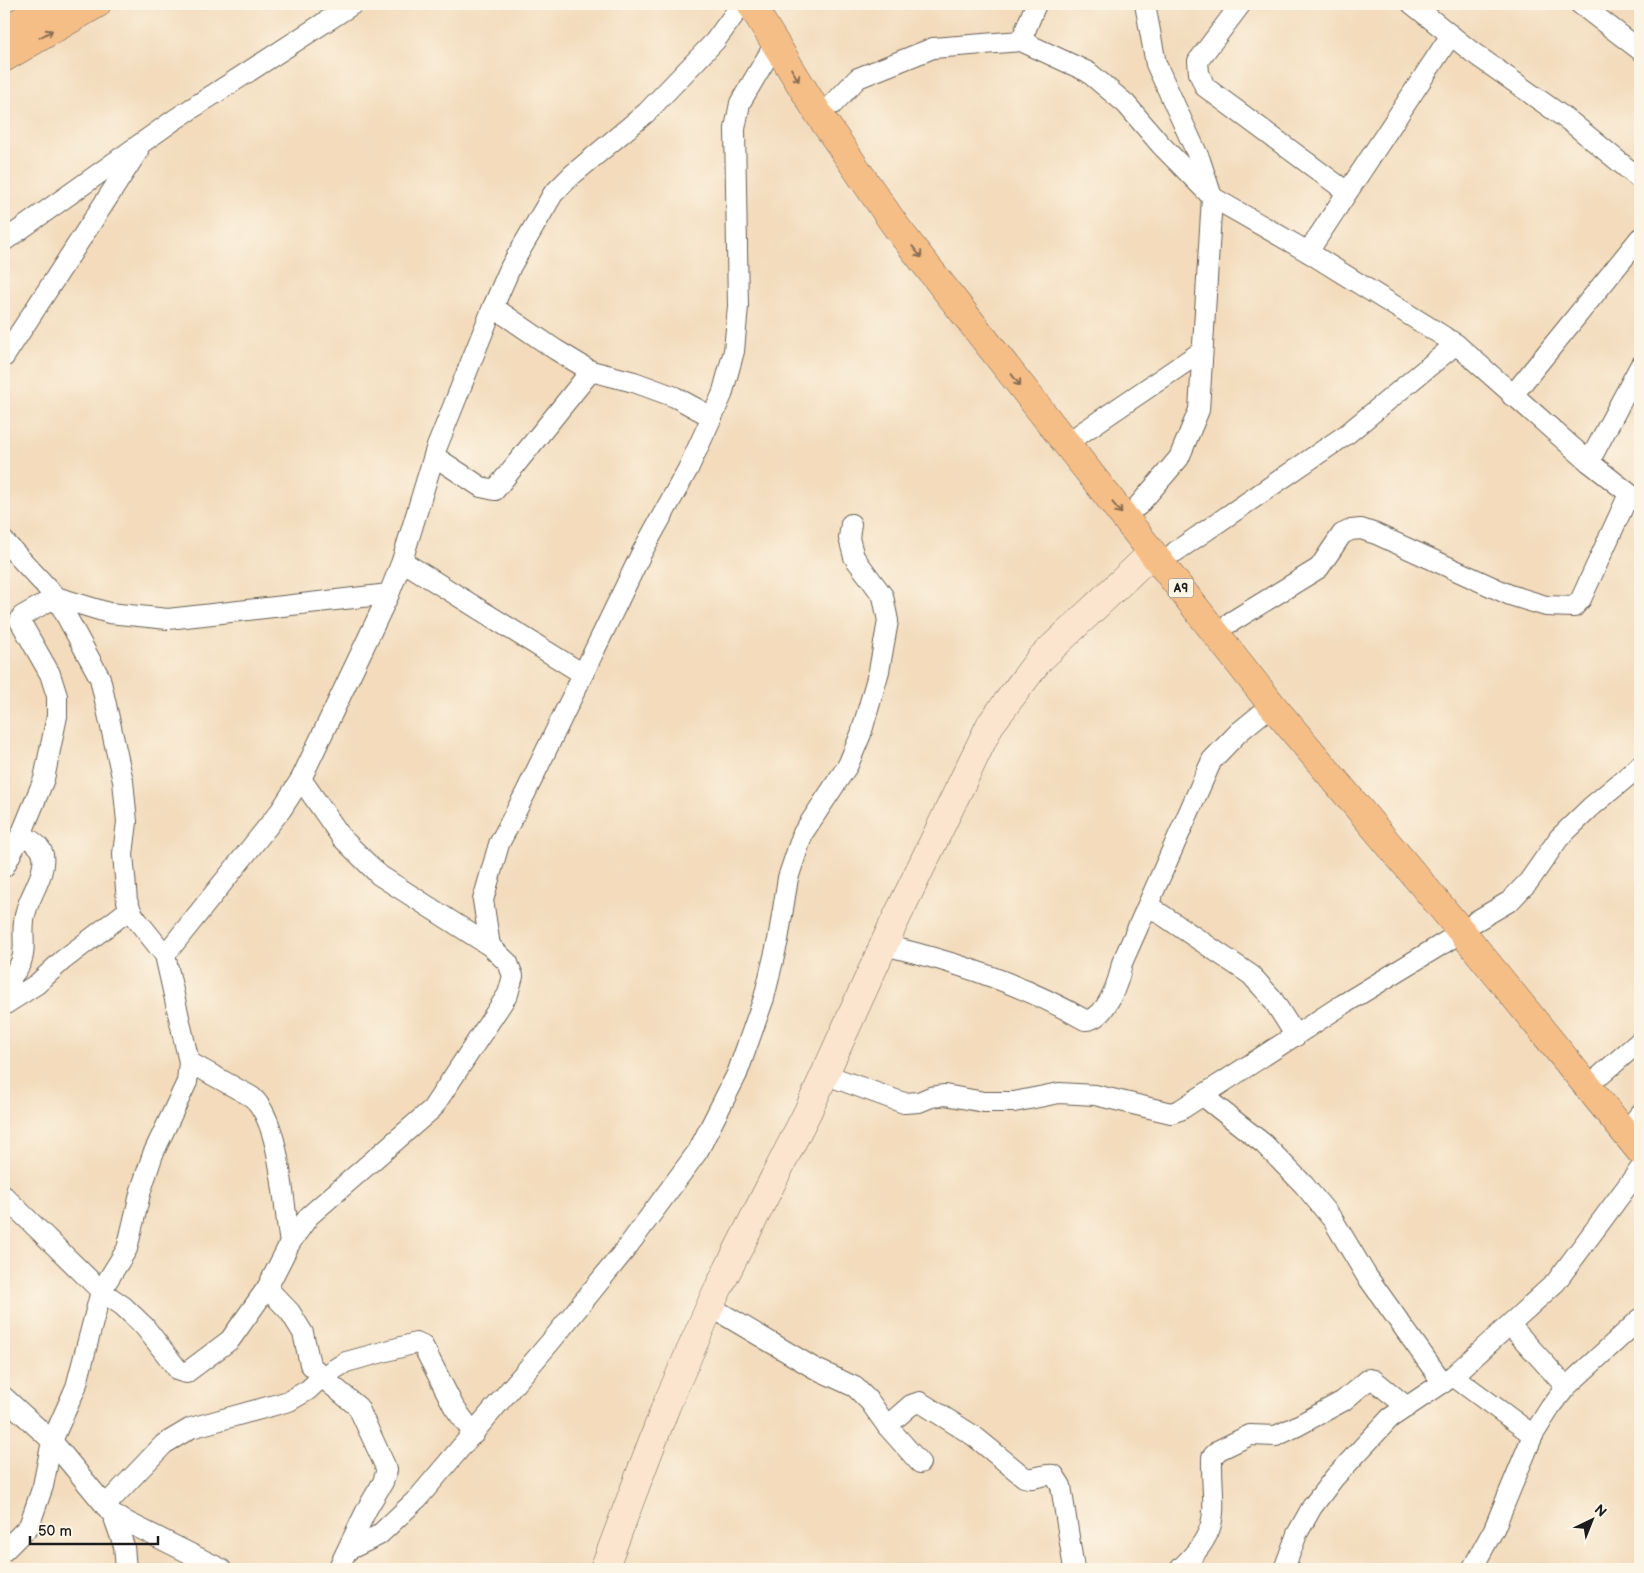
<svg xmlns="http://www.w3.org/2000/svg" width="1644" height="1573" viewBox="0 0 1644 1573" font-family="'Balsamiq Sans',sans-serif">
<rect width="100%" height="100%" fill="#fcf5e5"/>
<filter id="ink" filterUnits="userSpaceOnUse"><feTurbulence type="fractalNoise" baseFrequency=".02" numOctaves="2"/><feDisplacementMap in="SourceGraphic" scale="10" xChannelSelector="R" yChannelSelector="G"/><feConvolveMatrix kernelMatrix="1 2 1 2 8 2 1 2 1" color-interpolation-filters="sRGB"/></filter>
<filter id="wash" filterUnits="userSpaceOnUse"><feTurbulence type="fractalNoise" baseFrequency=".0096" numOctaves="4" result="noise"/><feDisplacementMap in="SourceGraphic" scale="20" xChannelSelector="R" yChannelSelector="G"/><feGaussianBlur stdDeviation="1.12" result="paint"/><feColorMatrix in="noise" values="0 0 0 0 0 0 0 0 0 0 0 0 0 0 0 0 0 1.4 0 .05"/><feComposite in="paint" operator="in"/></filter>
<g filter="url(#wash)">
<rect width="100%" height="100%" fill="#f3dbbc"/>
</g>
<g filter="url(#ink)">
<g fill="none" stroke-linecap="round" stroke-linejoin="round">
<defs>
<g id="street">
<polyline points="1241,4 1198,61 1199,73 1205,87 1347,192"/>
<polyline points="1412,4 1472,52 1572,123 1640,179"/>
<polyline points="1580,4 1640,50"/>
<polyline points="1021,41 1036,4"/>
<polyline points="833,104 858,78 933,48 1021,41 1088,72 1126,104 1161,145 1212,197 1308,252 1456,344 1589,462 1640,502"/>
<polyline points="4,241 174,120 353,4"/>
<polyline points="1308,252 1451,35"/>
<polyline points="493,307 556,350 591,371 634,382 675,397 712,417"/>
<polyline points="4,357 138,151"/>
<polyline points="1512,396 1640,238"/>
<polyline points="1080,434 1202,351"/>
<polyline points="434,456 481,487 495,490 591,371"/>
<polyline points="1589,462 1640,366"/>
<polyline points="1138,506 1179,458 1199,410 1212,197 1200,160 1156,64 1145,4"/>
<polyline points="4,541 56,597 100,678 123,781 127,822 123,854 127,901 133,915 165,955 189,1062 187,1082 153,1154 141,1190 127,1249 101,1291 76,1387 52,1441 43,1486 29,1526 4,1551"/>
<polyline points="1175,552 1347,434 1456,344"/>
<polyline points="402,561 583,674"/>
<polyline points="1231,622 1319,568 1342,534 1351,530 1361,529 1376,534 1510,595 1546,606 1574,607 1581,599 1629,494"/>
<polyline points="4,867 21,835 44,779 57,716 57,696 50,674 20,621 22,616 56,597 109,613 168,619 389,594"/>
<polyline points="1149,906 1251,975 1271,997 1296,1036"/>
<polyline points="1476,921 1510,901 1529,881 1559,838 1591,807 1640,766"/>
<path d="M883 945C954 961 1022 984 1085 1020 1106 1020 1119 981 1122 963L1212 760 1239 732 1272 705"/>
<polyline points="490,946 483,900 499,844 526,792 642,552 688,469 722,395 734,351 738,306 735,129 740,103 776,42"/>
<polyline points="165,955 281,810 301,779 389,594 402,561 436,449 493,307 511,266 553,194 572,175 646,113 715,41 742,4"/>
<path d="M4 1005 11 984V977C33 954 18 937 26 911 31 893 46 874 43 855 41 845 30 839 21 835"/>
<polyline points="4,1005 37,984 63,960 130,909"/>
<path d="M189 1062 252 1097C281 1122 283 1204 290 1243"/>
<polyline points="824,1074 904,1103 919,1102 931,1097 945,1095 984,1102 1014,1102 1059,1093 1095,1095 1171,1113 1180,1110 1342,1005 1462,932"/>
<polyline points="1601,1075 1640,1041"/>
<polyline points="1203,1096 1264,1144 1304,1185 1333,1220 1366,1275 1443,1383"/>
<polyline points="1636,1119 1640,1114"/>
<polyline points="4,1196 101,1291 123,1306 144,1326 179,1371 186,1373 230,1340 267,1288 290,1243 309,1216 432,1109 508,994 513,976 508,963 490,946 379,875 342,838 301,779"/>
<polyline points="267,1288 290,1312 303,1333 310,1364 322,1377 358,1407 387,1470 383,1482 367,1509 338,1569"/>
<polyline points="711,1307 814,1368 855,1387 870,1402 887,1426 920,1463"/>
<polyline points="1510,1325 1566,1387"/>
<polyline points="1453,1376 1533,1435"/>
<polyline points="4,1397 52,1441 113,1515 124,1546 126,1569"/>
<path d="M887 1426 911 1405 920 1402 974 1436 1024 1477C1035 1481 1043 1473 1054 1475L1061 1486 1074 1569"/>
<polyline points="105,1506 164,1444 191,1428 289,1401 308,1390 322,1377 346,1362 416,1343 423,1346 454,1407 474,1434"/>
<polyline points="113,1515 221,1569"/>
<polyline points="348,1550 379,1535 418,1498 552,1340 625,1250 698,1151 737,1074 764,998 778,940 788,878 803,833 848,765 861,734 879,671 888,621 883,596 854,557 849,538 851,524"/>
<path d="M1180 1569C1225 1526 1211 1511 1212 1457L1219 1450 1250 1435 1276 1436 1297 1426 1343 1401 1369 1379 1374 1380 1407 1407"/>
<polyline points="1284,1569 1297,1534 1312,1507 1334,1478 1390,1418 1453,1376 1556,1282 1640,1169"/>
<polyline points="1472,1569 1494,1529 1533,1435 1550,1408 1566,1387 1640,1319"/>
</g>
<polyline id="secondary" points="604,1569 666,1406 715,1295 808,1111 891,929 990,725 1039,660 1152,553"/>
<g id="primary">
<polyline points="4,31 49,4"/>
<polyline points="4,58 97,4"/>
</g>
<polyline id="highway" points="751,4 818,113 897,228 1272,705 1462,932 1640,1151"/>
</defs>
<use href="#street" stroke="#675f54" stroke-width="22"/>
<use href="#secondary" stroke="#675f54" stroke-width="29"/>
<use href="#primary" stroke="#675f54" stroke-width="29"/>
<use href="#highway" stroke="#675f54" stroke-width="29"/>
<use href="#street" stroke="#fff" stroke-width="20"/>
<use href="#secondary" stroke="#fbe5cf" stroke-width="28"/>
<use href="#primary" stroke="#f6be87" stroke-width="28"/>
<use href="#highway" stroke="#f6be87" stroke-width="28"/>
</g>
<defs><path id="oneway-shaft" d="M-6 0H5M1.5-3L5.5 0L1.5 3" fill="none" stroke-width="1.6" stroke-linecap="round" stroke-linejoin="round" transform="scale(1.25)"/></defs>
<g stroke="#896d52">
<use href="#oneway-shaft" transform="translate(46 34) rotate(-30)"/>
<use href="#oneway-shaft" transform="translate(795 75) rotate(59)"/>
<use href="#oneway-shaft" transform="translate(917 252) rotate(51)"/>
<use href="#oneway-shaft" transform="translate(1016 380) rotate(52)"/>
<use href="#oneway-shaft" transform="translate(1117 508) rotate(51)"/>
</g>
</g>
<g text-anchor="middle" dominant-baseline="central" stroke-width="4" stroke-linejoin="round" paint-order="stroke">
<rect fill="#fcf5e5" stroke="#5f5d58" stroke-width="1" x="1168.5" y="578.5" width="25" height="19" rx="4"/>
<g font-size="12" font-weight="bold" fill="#1c1c1c">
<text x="1181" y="588">A9</text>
</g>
</g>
<rect width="1644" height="1573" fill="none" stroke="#fcf5e5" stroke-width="20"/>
<g transform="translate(1592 1520) rotate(43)" stroke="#fcf5e5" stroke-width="4" paint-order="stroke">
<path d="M0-4L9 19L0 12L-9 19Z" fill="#1c1c1c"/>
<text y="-8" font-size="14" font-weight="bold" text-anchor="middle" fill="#1c1c1c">N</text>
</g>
<path d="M30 1536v8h128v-8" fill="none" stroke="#1c1c1c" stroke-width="2.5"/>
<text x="38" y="1536" font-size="15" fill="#1c1c1c" stroke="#fcf5e5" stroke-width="4" paint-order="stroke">50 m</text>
</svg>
